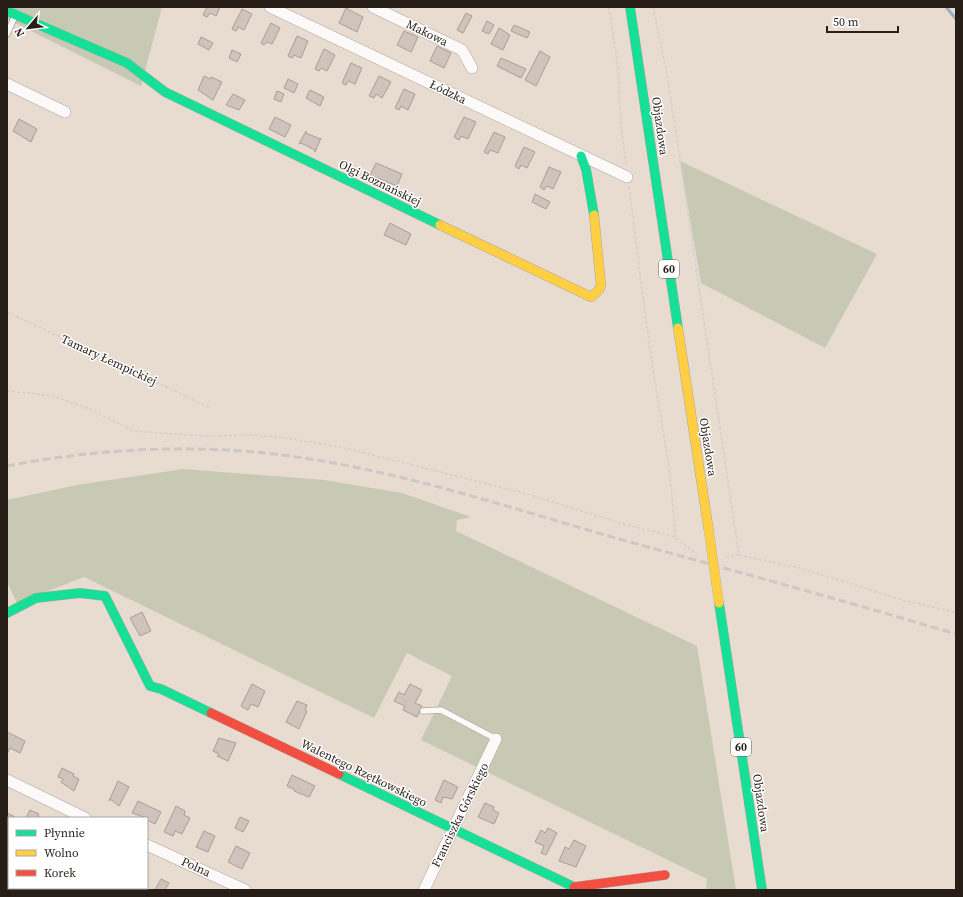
<svg xmlns="http://www.w3.org/2000/svg" width="963" height="897" viewBox="0 0 963 897" font-family="'Source Serif 4',serif">
<rect width="100%" height="100%" fill="#e8dbd0"/>
<g fill="#c7c9b4">
<polygon points="7,7 162,7 141,86 7,19"/>
<polygon points="680,161 877,254 825,348 701,283"/>
<polygon points="183,469 324,480 402,493 471,517 457,520 456,531 697,646 736,890 706,890 707,879 421,740 452,676 407,653 374,718 84,577 17,603 7,582 7,500 77,485"/>
</g>
<g fill="none" stroke-linecap="round" stroke-linejoin="round">
<polyline stroke="#99afc3" stroke-width="3" points="946,7 956,19"/>
</g>
<g fill="#cec4bb" stroke="#a99e96">
<polygon points="207,7 220,7 216,16 210,13 207,17 203,15"/>
<polygon points="346,8 363,17 357,32 339,23"/>
<polygon points="242,9 252,14 244,30 238,27 236,31 232,29"/>
<polygon points="466,13 472,16 463,33 457,30"/>
<polygon points="487,21 494,25 489,34 482,31"/>
<polygon points="271,23 280,28 272,44 267,42 264,45 261,43"/>
<polygon points="514,25 530,32 527,38 511,31"/>
<polygon points="499,28 510,35 503,50 491,44"/>
<polygon points="404,31 418,37 411,52 397,45"/>
<polygon points="297,36 308,41 301,58 294,55 292,58 288,56"/>
<polygon points="201,37 213,43 209,50 198,44"/>
<polygon points="437,46 451,53 444,68 430,61"/>
<polygon points="324,49 335,55 327,71 321,68 319,71 315,69"/>
<polygon points="232,50 241,54 237,62 229,58"/>
<polygon points="540,51 550,57 536,86 525,80"/>
<polygon points="501,58 526,69 521,78 497,66"/>
<polygon points="351,63 362,68 355,84 348,81 346,85 342,83"/>
<polygon points="204,76 210,79 211,77 222,82 213,100 198,90"/>
<polygon points="379,76 391,82 382,98 376,94 374,98 369,96"/>
<polygon points="288,79 298,84 294,93 284,88"/>
<polygon points="404,89 415,94 408,110 401,106 399,110 395,108"/>
<polygon points="310,90 324,97 320,106 306,98"/>
<polygon points="277,91 284,94 281,102 274,99"/>
<polygon points="233,94 245,100 239,110 226,105"/>
<polygon points="275,117 291,125 285,137 269,129"/>
<polygon points="464,117 476,122 468,139 461,136 459,140 454,137"/>
<polygon points="19,119 37,129 31,142 13,131"/>
<polygon points="306,131 306,133 320,139 321,138 315,152 315,150 301,143 299,144"/>
<polygon points="494,132 505,137 498,153 490,150 488,154 484,152"/>
<polygon points="524,147 535,152 527,168 521,165 519,169 515,166"/>
<polygon points="376,163 402,174 397,186 370,175"/>
<polygon points="549,167 561,172 553,189 547,186 544,190 540,187"/>
<polygon points="535,194 550,202 546,209 532,202"/>
<polygon points="390,223 411,234 406,245 384,235"/>
<polygon points="142,612 151,631 140,636 130,618"/>
<polygon points="252,684 265,691 258,707 251,704 248,710 241,706"/>
<polygon points="410,684 422,690 415,703 422,706 417,717 403,710 405,706 394,701 399,692 404,695"/>
<polygon points="297,701 307,705 305,710 307,711 299,729 286,722"/>
<polygon points="7,732 25,741 20,753 10,748 7,754"/>
<polygon points="219,738 236,743 228,761 217,756 219,754 213,751"/>
<polygon points="62,768 74,774 73,776 79,779 74,791 61,782 63,779 58,777"/>
<polygon points="292,775 315,786 309,797 294,791 295,790 287,786"/>
<polygon points="444,780 458,787 452,799 443,797 441,803 435,800"/>
<polygon points="118,781 129,787 119,806 110,799 109,801"/>
<polygon points="138,801 161,812 155,824 147,820 147,818 132,813"/>
<polygon points="485,803 494,807 493,810 499,813 494,824 478,817"/>
<polygon points="176,806 185,811 184,815 190,818 182,834 175,831 173,836 164,832"/>
<polygon points="30,810 39,814 38,816 41,818 26,818"/>
<polygon points="7,813 15,817 9,818 8,829"/>
<polygon points="240,817 249,821 243,832 235,828"/>
<polygon points="548,828 557,833 546,855 541,853 544,846 535,842 541,830 545,833"/>
<polygon points="204,831 215,836 208,852 196,847"/>
<polygon points="574,840 586,846 576,867 559,861 565,847 569,849"/>
<polygon points="236,846 250,853 242,869 228,862"/>
<polygon points="161,879 169,883 165,890 155,890"/>
</g>
<g fill="none" stroke-linecap="round" stroke-linejoin="round">
<defs>
<g id="lane">
<polyline points="7,34 15,16"/>
<polyline points="423,711 441,710 496,739"/>
</g>
<g id="street">
<polyline points="270,7 627,177"/>
<polyline points="373,7 462,50 472,68"/>
<polyline points="7,84 65,112"/>
<polyline points="7,780 85,818"/>
<polyline points="147,845 245,890"/>
<polyline points="20,890 21,888"/>
<polyline points="424,890 496,739"/>
</g>
<g id="fast">
<polyline points="630,7 678,328"/>
<polyline points="7,11 127,63 165,92 440,225"/>
<polyline points="581,156 586,169 594,215"/>
<polyline points="719,603 762,890"/>
<polyline points="7,613 36,598 80,593 105,596 150,686 161,689 211,713"/>
<polyline points="339,774 574,887"/>
</g>
<g id="slow">
<polyline points="440,225 591,297 599,290 601,285 594,215"/>
<polyline points="678,328 709,532"/>
</g>
<g id="jam">
<polyline points="211,713 339,774"/>
<polyline points="574,887 665,875"/>
</g>
</defs>
<use href="#lane" stroke="#b0a69d" stroke-width="7"/>
<use href="#street" stroke="#b0a69d" stroke-width="12"/>
<use href="#fast" stroke="#b0a69d" stroke-width="10"/>
<use href="#slow" stroke="#b0a69d" stroke-width="10"/>
<use href="#jam" stroke="#b0a69d" stroke-width="10"/>
<g stroke="#d3cfcc" stroke-width="1.5" stroke-dasharray="3 2" stroke-linecap="butt">
<polyline points="609,7 618,68 621,125 626,165"/>
<polyline points="653,7 668,80 739,555 735,555 726,558"/>
<path d="M629 187C637 248 644 309 653 370 662 425 673 481 675 537"/>
<polyline points="7,312 211,408"/>
<polyline points="7,391 47,395 62,399 89,409 134,431 203,436 254,435 286,438 340,447 397,461 527,494 623,524 675,537 698,555"/>
<polyline points="739,555 800,568 906,601 956,612"/>
</g>
<use href="#lane" stroke="#fcfaf8" stroke-width="5.5"/>
<use href="#street" stroke="#fcfaf8" stroke-width="11"/>
<use href="#fast" stroke="#16e098" stroke-width="9"/>
<use href="#slow" stroke="#ffcf43" stroke-width="9"/>
<use href="#jam" stroke="#f24e42" stroke-width="9"/>
<path stroke="#ccc8c5" stroke-width="3" stroke-dasharray="8 4" stroke-linecap="butt" d="M7 466C105 447 206 443 304 458 409 474 511 508 612 537 727 569 842 600 956 634"/>
<defs>
<polyline id="slow-bridge" points="709,532 719,603"/>
</defs>
<use href="#slow-bridge" stroke="#c3b6b1" stroke-width="10" stroke-linecap="butt"/>
<use href="#slow-bridge" stroke="#ffcf43" stroke-width="9"/>
</g>
<g text-anchor="middle" dominant-baseline="central" stroke-width="3" stroke-linejoin="round" paint-order="stroke">
<g fill="#fff" stroke="#68625d" stroke-width="1">
<rect x="659" y="260" width="20" height="18" rx="3"/>
<rect x="731" y="738" width="20" height="18" rx="3"/>
</g>
<g font-size="11" font-weight="bold" fill="#271e17">
<text x="669" y="269">60</text>
<text x="741" y="747">60</text>
</g>
<g font-size="12" fill="#271e17" stroke="#fff">
<text transform="translate(427 33) rotate(26)">Makowa</text>
<text transform="translate(448 92) rotate(26)">Łódzka</text>
<text transform="translate(660 126) rotate(82)">Objazdowa</text>
<text transform="translate(380 183) rotate(26)">Olgi Boznańskiej</text>
<text transform="translate(109 360) rotate(25)">Tamary Łempickiej</text>
<text transform="translate(708 447) rotate(81)">Objazdowa</text>
<text transform="translate(364 773) rotate(26)">Walentego Rzętkowskiego</text>
<text transform="translate(761 803) rotate(82)">Objazdowa</text>
<text transform="translate(460 815) rotate(-64)">Franciszka Górskiego</text>
<text transform="translate(196 867) rotate(25)">Polna</text>
</g>
</g>
<rect width="963" height="897" fill="none" stroke="#271e17" stroke-width="16"/>
<rect x="8" y="817" width="140" height="72" fill="#ffffff" stroke="#a9a5a2"/>
<rect x="16" y="830" width="20" height="6" fill="#16e098" stroke="#a9a5a2"/>
<text x="44" y="837" font-size="12" fill="#271e17">Płynnie</text>
<rect x="16" y="850" width="20" height="6" fill="#ffcf43" stroke="#a9a5a2"/>
<text x="44" y="857" font-size="12" fill="#271e17">Wolno</text>
<rect x="16" y="870" width="20" height="6" fill="#f24e42" stroke="#a9a5a2"/>
<text x="44" y="877" font-size="12" fill="#271e17">Korek</text>
<g transform="translate(28 28) rotate(242)" stroke="#ffffff" stroke-width="3" paint-order="stroke">
<path d="M0-3L7 15L0 10L-7 15Z" fill="#271e17"/>
<text y="-6" font-size="11" font-weight="bold" text-anchor="middle" fill="#271e17">N</text>
</g>
<path d="M827 26v6h71v-6" fill="none" stroke="#271e17" stroke-width="2"/>
<text x="833" y="26" font-size="12" fill="#271e17" stroke="#ffffff" stroke-width="3" paint-order="stroke">50 m</text>
</svg>
